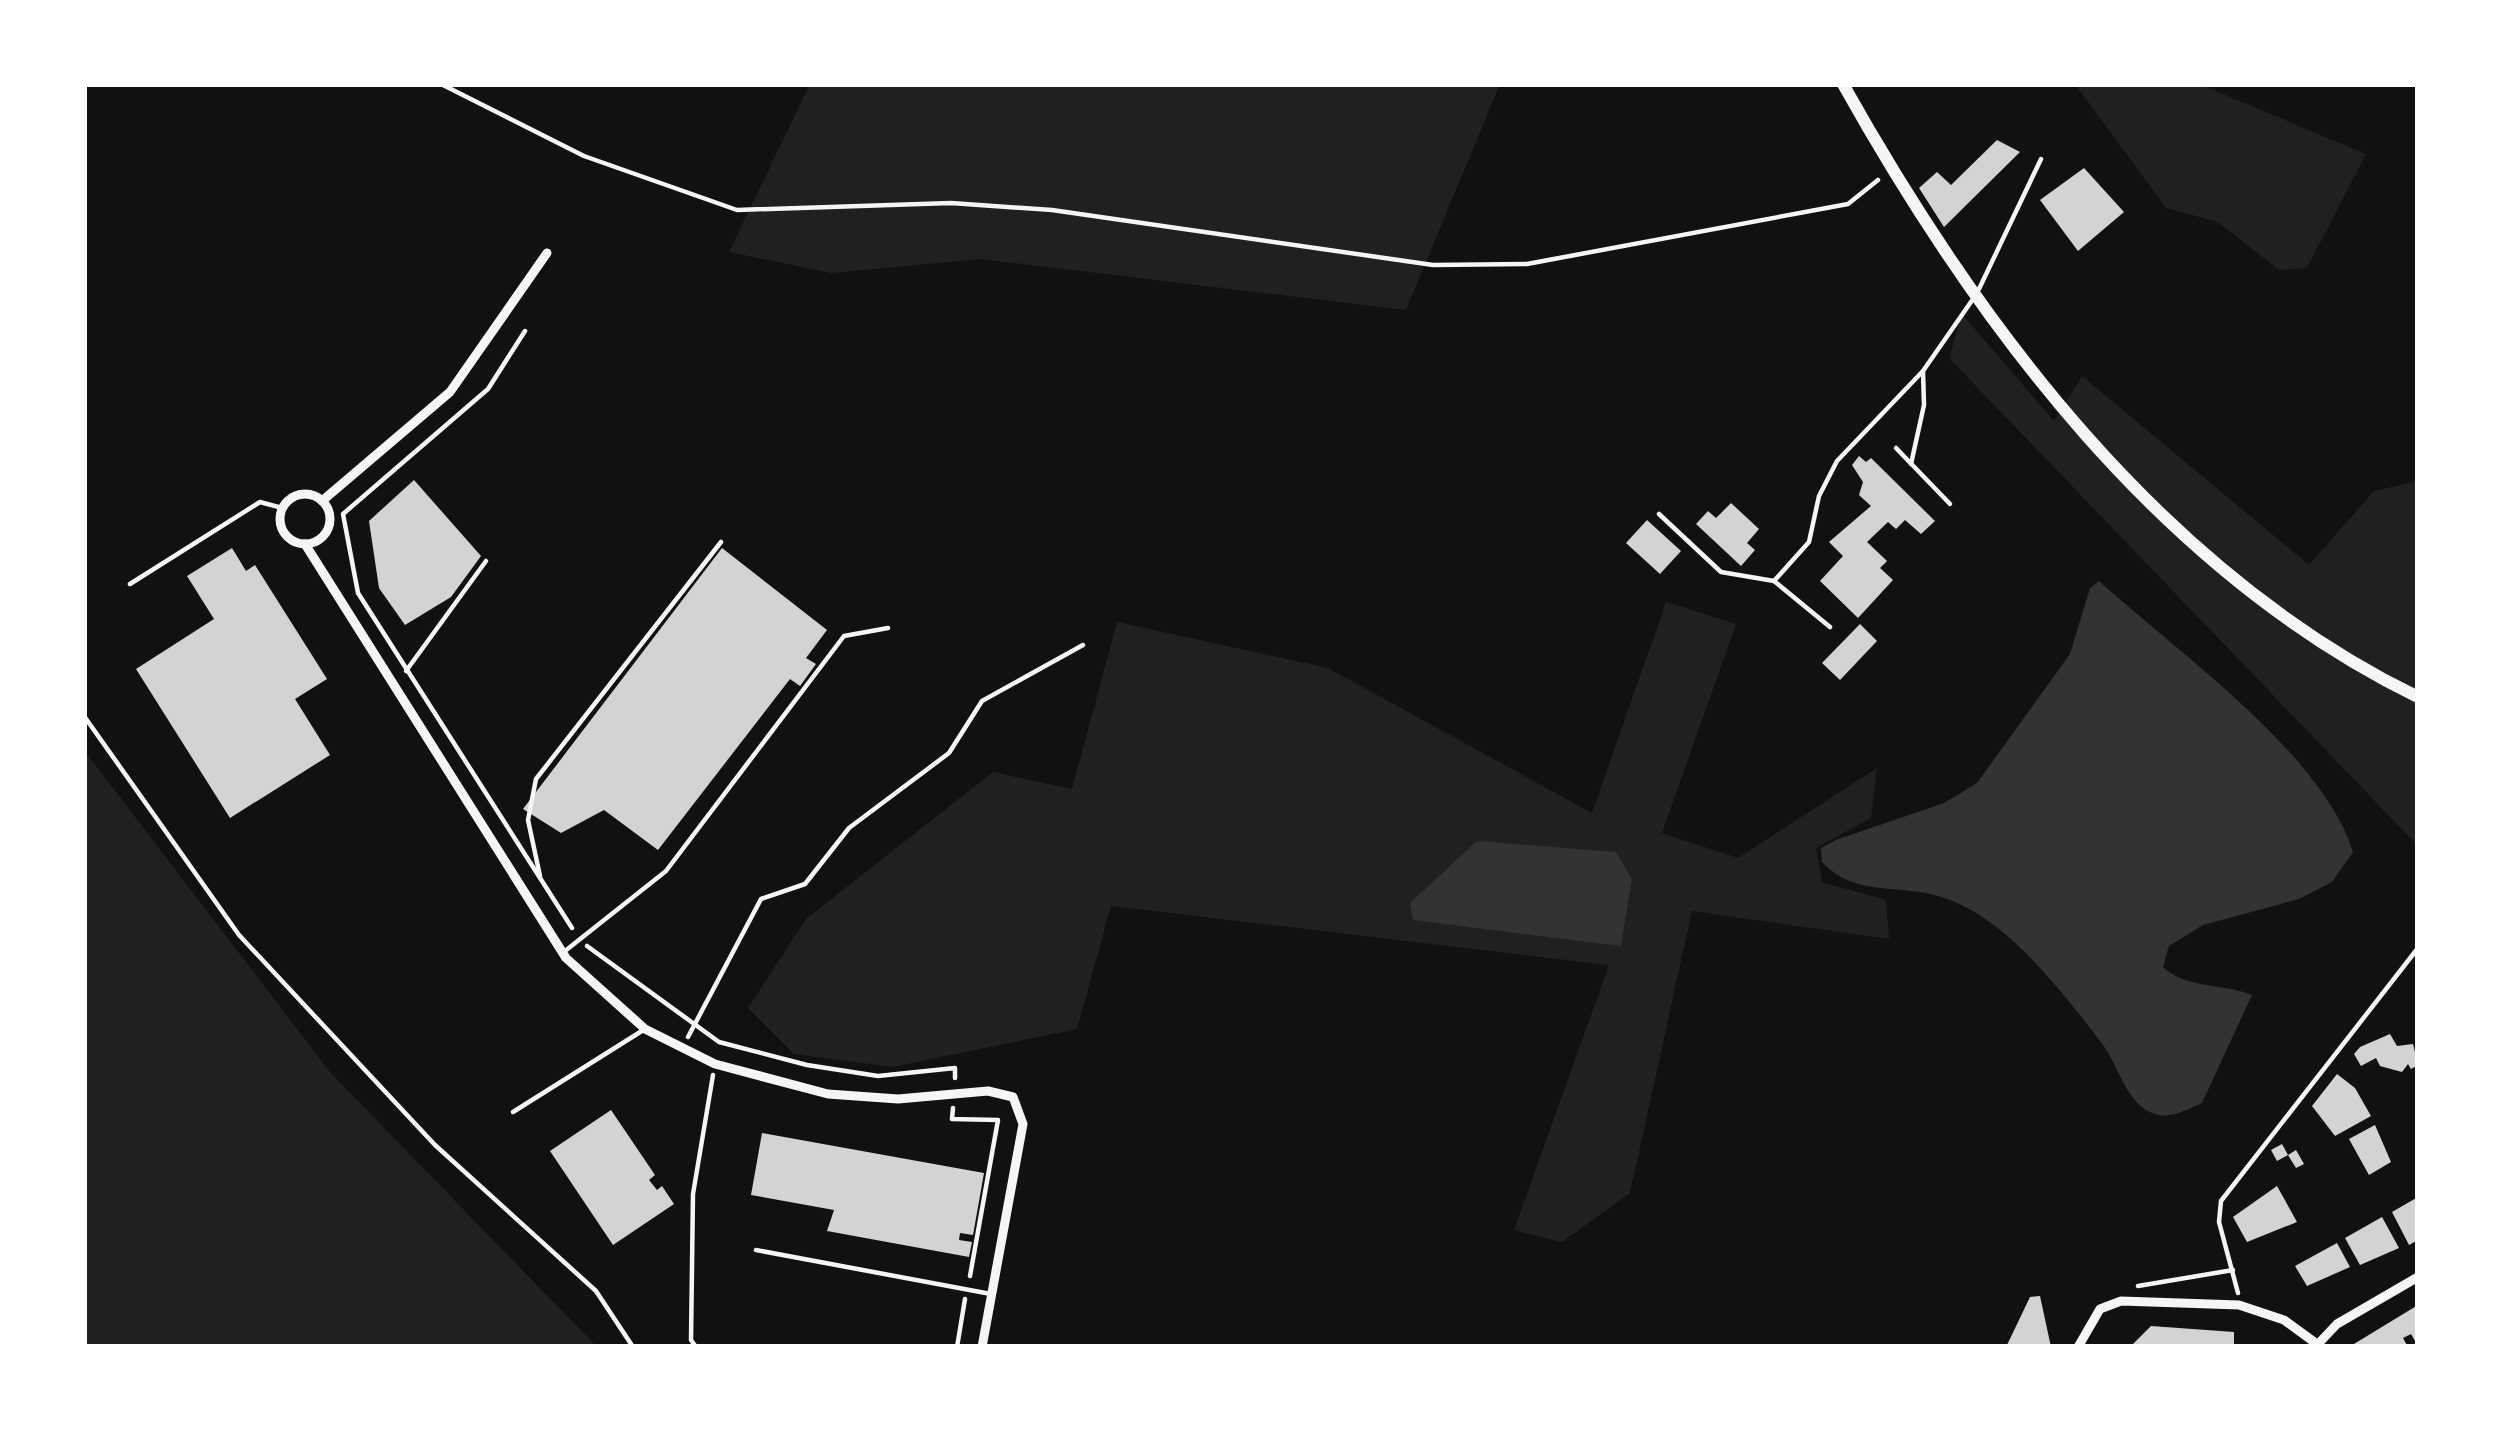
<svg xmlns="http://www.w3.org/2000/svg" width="2502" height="1431" viewBox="0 0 2502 1431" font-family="'Sofia Sans Condensed',sans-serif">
<rect width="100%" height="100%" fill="#111"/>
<g fill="#202020">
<polygon points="810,84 1500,84 1406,310 981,259 831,273 729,252"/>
<polygon points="2075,84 2199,84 2366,154 2307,268 2279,270 2218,222 2166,208"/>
<polygon points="1962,314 2054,421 2082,376 2309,565 2374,491 2418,481 2418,846 1949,358"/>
<polygon points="1666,602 1736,624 1662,833 1738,858 1877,768 1871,818 1816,848 1822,882 1886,900 1889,939 1692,911 1630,1193 1562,1242 1514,1230 1609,965 1111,906 1077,1029 893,1067 794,1054 748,1008 806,919 993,772 1072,789 1117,622 1328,668 1592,813"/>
<polygon points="84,750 330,1072 597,1347 84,1347"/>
</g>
<g fill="#333">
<path d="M2099 581C2175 650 2323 754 2353 852L2332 882 2299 899 2203 925 2169 946 2163 967C2186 989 2222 983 2252 995L2202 1103C2186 1110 2168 1121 2150 1112 2126 1101 2118 1065 2103 1045 2079 1013 2054 982 2026 953 2003 930 1973 907 1942 897 1898 883 1856 898 1822 862L1821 848 1836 840 1944 803 1977 783 2070 654 2090 588Z"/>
<polygon points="1477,841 1616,852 1632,879 1621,946 1413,920 1410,903"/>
</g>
<g fill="#d3d3d3">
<polygon points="1997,140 2020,152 1944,227 1919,188 1937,172 1951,185"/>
<polygon points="2084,168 2124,212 2078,251 2040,200"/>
<polygon points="1859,456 1866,462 1871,458 1935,521 1921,534 1905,520 1896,529 1888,522 1867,542 1887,561 1880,568 1893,580 1858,618 1820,581 1843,556 1829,542 1871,506 1859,495 1863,482 1852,465"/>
<polygon points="414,480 481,556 451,597 405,625 379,588 369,521"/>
<polygon points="1731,503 1759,529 1747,543 1755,550 1741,566 1696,524 1708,511 1716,518"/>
<polygon points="1647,520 1681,551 1660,574 1626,543"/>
<polygon points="232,548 246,571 255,565 327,679 295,699 330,755 230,818 136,669 214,619 187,576"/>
<polygon points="722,548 827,630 806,658 816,664 800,686 790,679 658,850 604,810 561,833 523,809"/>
<polygon points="1860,624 1877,641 1840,680 1822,663"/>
<polygon points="2390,1034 2397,1046 2413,1044 2418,1065 2411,1069 2408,1064 2402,1072 2380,1066 2376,1058 2361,1066 2354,1054 2360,1047"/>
<polygon points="2337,1074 2355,1088 2371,1116 2335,1136 2312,1106"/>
<polygon points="611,1110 655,1175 649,1180 657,1190 662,1186 674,1204 613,1245 550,1151"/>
<polygon points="2375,1125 2391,1162 2369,1175 2349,1139"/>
<polygon points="762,1133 984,1173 973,1235 960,1233 959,1240 972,1242 969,1257 827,1231 834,1210 751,1195"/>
<polygon points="2282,1144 2288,1155 2296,1150 2304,1164 2296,1168 2288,1155 2277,1161 2271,1150"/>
<polygon points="2277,1186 2297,1222 2247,1242 2233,1217"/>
<polygon points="2418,1197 2418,1240 2409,1245 2392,1212"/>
<polygon points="2382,1217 2399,1248 2360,1265 2345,1238"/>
<polygon points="2337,1243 2350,1267 2307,1286 2295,1266"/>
<polygon points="2040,1296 2051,1347 2007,1345 2030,1297"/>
<polygon points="2418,1305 2418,1346 2411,1334 2403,1338 2408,1347 2349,1347"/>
<polygon points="2151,1326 2234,1332 2234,1347 2130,1347"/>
</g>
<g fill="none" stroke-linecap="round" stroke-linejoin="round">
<g stroke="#f5f5f5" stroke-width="4.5">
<polyline points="441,84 584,156 737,210 951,203 1052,210 1433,265 1527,264 1848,204 1878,180"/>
<polyline points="525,331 488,389 343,514 358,593 572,928"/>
<polyline points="406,671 486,561"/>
<polyline points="540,876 528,820 536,779 721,542"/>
<polyline points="587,946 719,1042 807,1065 878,1076 955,1068 955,1078"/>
<polyline points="688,1037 761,899 805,884 849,828 949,753 982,701 1083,645"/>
<polyline points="953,1108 952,1119 998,1120 970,1276"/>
<polyline points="2138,1286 2233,1270"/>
<polyline points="2238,1293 2219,1222 2221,1201 2418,948"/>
<polyline points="696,1347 691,1340 693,1194 713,1075"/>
<polyline points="957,1347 965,1299"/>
</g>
<g stroke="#f5f5f5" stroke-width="4.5">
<polyline points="1979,289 2041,159"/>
<polyline points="1896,448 1950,504"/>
<polyline points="1911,464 1924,405 1923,371"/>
<polyline points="1659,514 1721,572 1774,581 1830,627"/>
<polyline points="1774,581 1809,542 1819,496 1837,461 1923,371 1973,299"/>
<polyline points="130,584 260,502 282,508"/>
<polyline points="84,716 239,935 435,1145 596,1291 633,1347"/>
<polyline points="565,951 666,871 844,636 888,628"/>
<polyline points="513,1112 645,1029"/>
<polyline points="756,1250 991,1294"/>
</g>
<g stroke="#f5f5f5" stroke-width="9">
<circle cx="305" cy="519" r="25"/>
<polyline points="322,501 450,392 547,253"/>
<polyline points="305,544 566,958 645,1029 715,1064 828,1094 898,1099 988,1091 1013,1097 1023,1124 982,1347"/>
<polyline points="2319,1343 2337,1324 2418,1277"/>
<polyline points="2078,1347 2100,1309 2121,1301 2239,1305 2284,1320 2321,1347"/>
</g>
<path stroke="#f5f5f5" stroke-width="12" d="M1843 84C1979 327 2162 572 2418 697"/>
</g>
<rect width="2502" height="1431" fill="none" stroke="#ffffff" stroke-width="174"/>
</svg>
